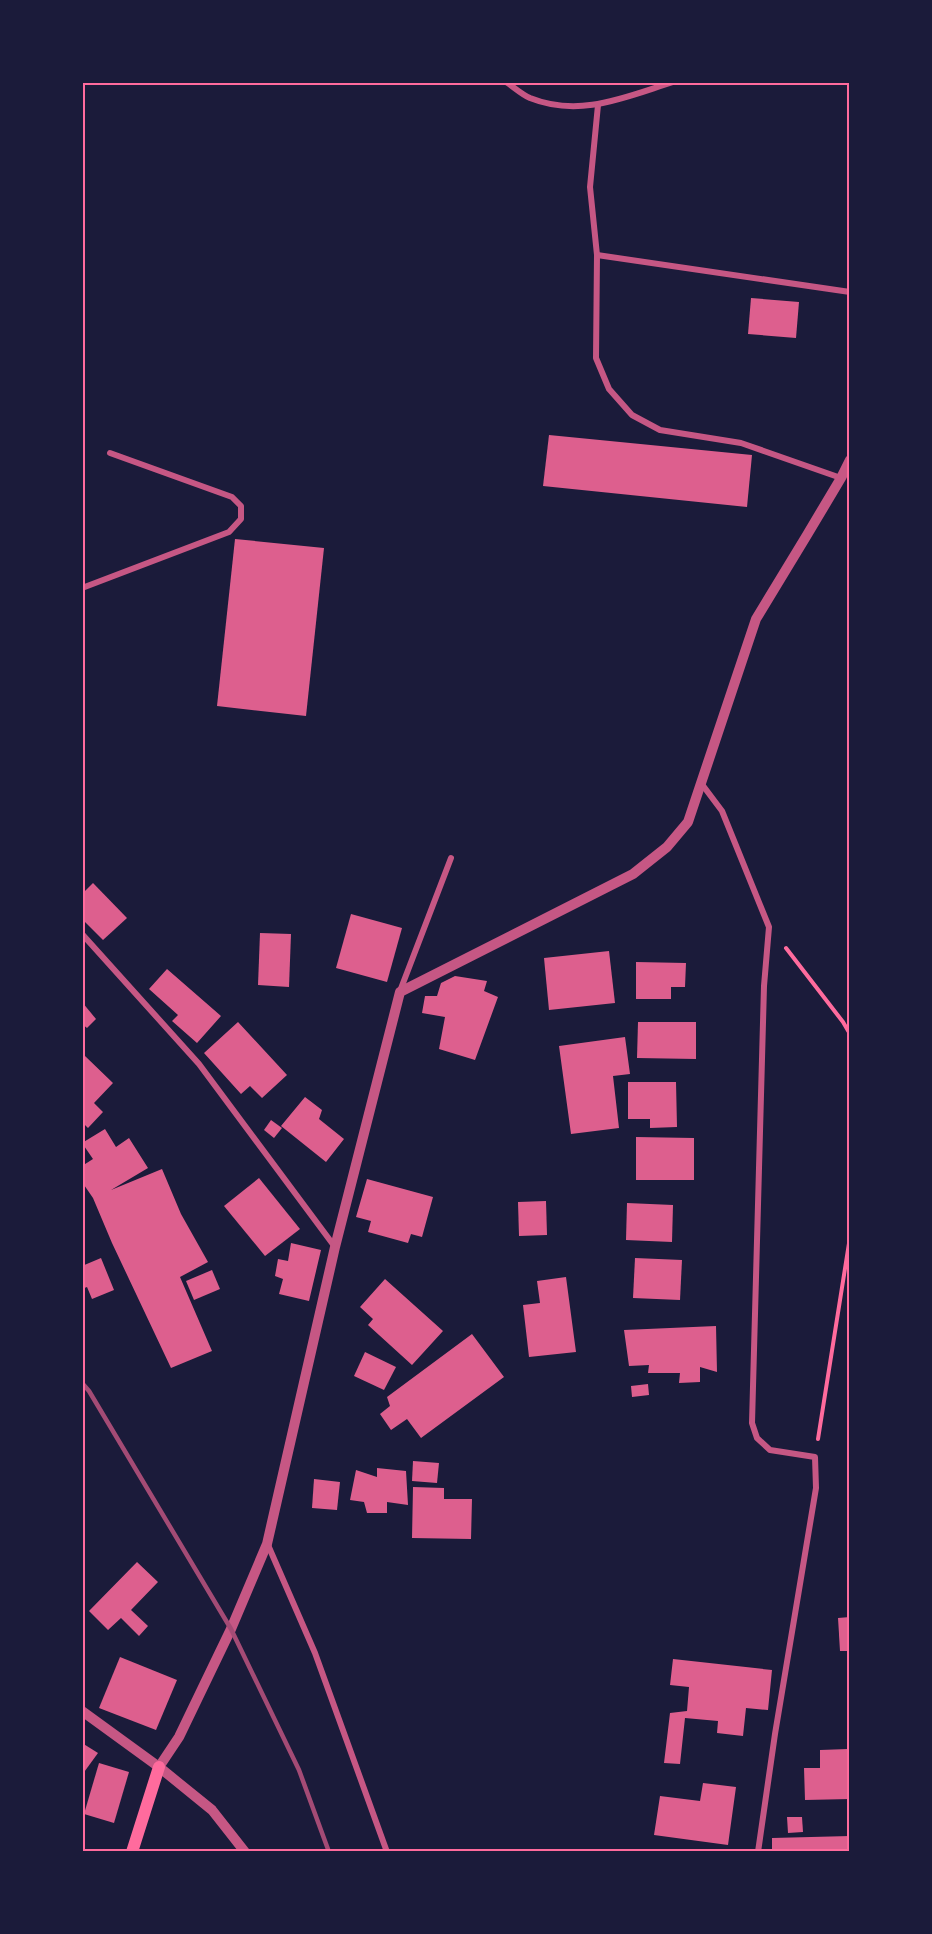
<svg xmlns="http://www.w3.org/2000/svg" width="932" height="1934" viewBox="0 0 932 1934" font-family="Helvetica,sans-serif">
<rect width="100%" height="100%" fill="#1b1b3a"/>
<g fill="#dd5f8e">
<polygon points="751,298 799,302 796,338 748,334"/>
<polygon points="549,435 752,455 747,507 543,486"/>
<polygon points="235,539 324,548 306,716 217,706"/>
<polygon points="93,883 127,918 103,940 82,919 82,894"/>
<polygon points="351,914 402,928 387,982 336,968"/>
<polygon points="260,933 291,934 289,987 258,985"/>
<polygon points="609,951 615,1003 549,1010 544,958"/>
<polygon points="636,962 686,963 685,987 671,987 671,999 636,999"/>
<polygon points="167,969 221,1016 197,1043 172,1021 178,1015 149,989"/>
<polygon points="455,976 487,981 484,991 498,997 475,1060 439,1049 445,1017 422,1013 425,996 437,996 441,983"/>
<polygon points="82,1002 96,1019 87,1028 82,1024"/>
<polygon points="238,1022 287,1075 262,1098 250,1086 241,1094 204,1053"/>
<polygon points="638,1022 696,1022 696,1059 637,1058"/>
<polygon points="625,1037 630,1074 613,1076 619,1128 571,1134 559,1046"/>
<polygon points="85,1056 113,1083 94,1103 103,1112 88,1128 82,1122 82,1059"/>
<polygon points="628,1082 676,1082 677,1127 650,1128 650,1119 628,1119"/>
<polygon points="305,1097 322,1110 319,1119 344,1139 326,1162 281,1126"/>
<polygon points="271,1120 282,1128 274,1138 264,1130"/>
<polygon points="105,1129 116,1147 129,1138 148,1168 111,1190 162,1169 181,1214 208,1262 180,1277 212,1351 171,1368 112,1243 93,1198 82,1182 82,1166 93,1159 82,1143"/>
<polygon points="636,1137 694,1138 694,1180 636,1180"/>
<polygon points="259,1178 300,1229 265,1256 224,1206"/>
<polygon points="367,1179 433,1197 422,1237 411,1234 408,1243 368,1232 371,1221 356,1217"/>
<polygon points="546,1201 547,1235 519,1236 518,1202"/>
<polygon points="627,1203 673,1205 672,1242 626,1240"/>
<polygon points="291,1243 321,1250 309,1301 279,1294 283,1279 275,1276 278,1259 288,1261"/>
<polygon points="101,1258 114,1290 92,1299 87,1287 82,1289 82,1266"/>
<polygon points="635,1258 682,1260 680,1300 633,1298"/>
<polygon points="212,1270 220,1289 194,1300 186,1281"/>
<polygon points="566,1277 576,1352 529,1357 523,1305 540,1303 537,1281"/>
<polygon points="385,1279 443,1331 412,1365 368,1325 373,1319 360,1307"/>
<polygon points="716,1326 717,1372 700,1367 700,1382 679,1383 680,1373 648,1373 649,1365 629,1366 624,1330"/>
<polygon points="472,1334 504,1377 421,1438 407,1419 391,1430 380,1414 390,1406 387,1397"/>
<polygon points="365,1352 396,1367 384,1390 354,1376"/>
<polygon points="648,1384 649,1395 632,1397 631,1386"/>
<polygon points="413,1461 439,1463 437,1483 412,1481"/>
<polygon points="377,1468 406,1471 408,1505 387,1502 387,1513 367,1513 364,1502 350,1500 356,1470 377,1477"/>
<polygon points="314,1479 340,1482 337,1510 312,1508"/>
<polygon points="413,1487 444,1488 444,1499 472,1499 471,1539 412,1538"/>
<polygon points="137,1562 158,1582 131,1610 148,1626 139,1636 121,1618 108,1630 89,1611"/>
<polygon points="850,1617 850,1651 840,1651 838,1618"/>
<polygon points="120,1657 177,1680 156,1730 99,1708"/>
<polygon points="673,1659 772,1670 768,1710 746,1708 743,1736 717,1733 718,1721 685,1718 680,1764 664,1763 670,1713 687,1711 689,1687 670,1685"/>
<polygon points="82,1743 98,1753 82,1775"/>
<polygon points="848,1749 850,1799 805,1800 804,1768 820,1768 820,1750"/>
<polygon points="99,1763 129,1772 114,1823 84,1814"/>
<polygon points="703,1783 736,1787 728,1845 654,1835 660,1796 700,1801"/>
<polygon points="787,1817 802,1817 803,1832 788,1833"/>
<polygon points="850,1836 850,1852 772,1852 772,1838"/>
</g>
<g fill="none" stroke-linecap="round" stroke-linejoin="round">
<g stroke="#ff6b9d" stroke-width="4">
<polyline points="786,948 843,1022 850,1034"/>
<polyline points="818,1439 850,1237"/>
</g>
<g stroke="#c65784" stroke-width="6">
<path d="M506 82C514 87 521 94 530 98 580 118 625 97 673 82"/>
<polyline points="598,105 590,187 597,255 596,358 609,389 632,415 660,430 741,443 841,478"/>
<polyline points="597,255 850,292"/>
<polyline points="82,588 229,532 241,519 241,506 232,497 110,453"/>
<polyline points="701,783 722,811 769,927 764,986 752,1423 757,1438 770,1450 815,1457 816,1488 775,1734 758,1852"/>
<polyline points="82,934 199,1064 335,1247"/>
<polyline points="400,991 451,858"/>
<polyline points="268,1545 315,1653 387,1852"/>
</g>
<g stroke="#c65784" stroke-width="10">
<polyline points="82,1711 159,1767 212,1810 245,1852"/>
<polyline points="159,1767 179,1737 231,1629 267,1544 335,1247 400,992 633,874 667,847 688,822 756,619 807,535 841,478 850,460"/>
</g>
<polyline stroke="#ff6b9d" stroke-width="12" points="132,1852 159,1767"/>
<polyline stroke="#a44b75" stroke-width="4.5" points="82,1383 89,1391 231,1629 299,1770 329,1852"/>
</g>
<rect width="932" height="1934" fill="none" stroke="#1b1b3a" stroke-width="168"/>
<rect x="84" y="84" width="764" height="1766" fill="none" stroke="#ff6b9d" stroke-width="2"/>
</svg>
